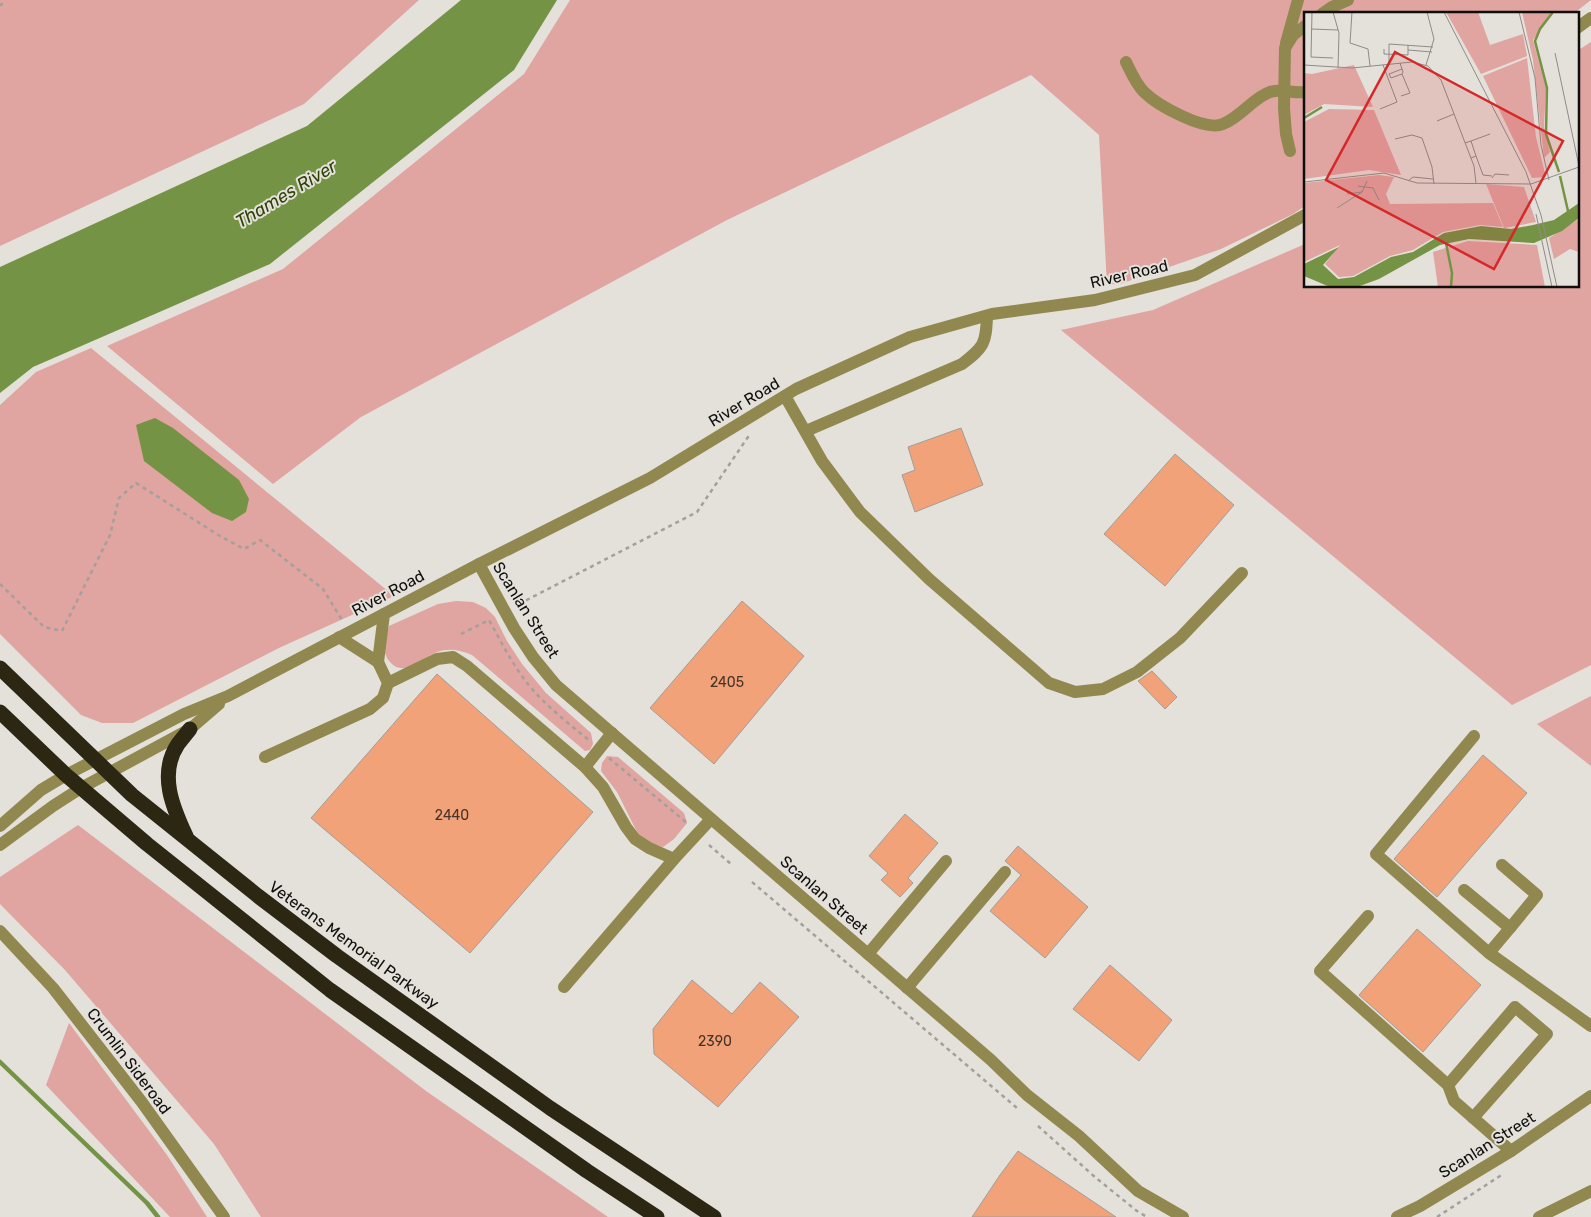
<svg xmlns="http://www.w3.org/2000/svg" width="1591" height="1217" viewBox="0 0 1591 1217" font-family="Rubik,sans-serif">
<rect width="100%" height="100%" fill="#e4e0da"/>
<g fill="#e0a4a1">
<polygon points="0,0 419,0 304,104 0,246"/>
<polygon points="570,0 1591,0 1573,14 1305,14 1305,206 1293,214 1221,249 1123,283 1107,285 1099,135 1031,75 727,220 361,417 273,484 107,346 283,269 524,74"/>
<polygon points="1591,42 1591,665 1512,705 1061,330 1153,310 1305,244 1305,286 1577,286 1577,51"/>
<polygon points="91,348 394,596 281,647 133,723 102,723 81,715 0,634 0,405 36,372"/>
<path d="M456 601 473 602 486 608 495 617 507 641 522 664 546 693 591 733 593 744 590 750 585 751 472 655C460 650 449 648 437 652 427 656 419 663 409 667 396 672 386 661 384 649 383 642 387 633 389 626L438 604Z"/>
<polygon points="1591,696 1591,766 1537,724"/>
<polygon points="607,756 618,757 684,813 687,823 674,839 663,847 648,843 639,836 617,792 601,771 602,763"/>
<polygon points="78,825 426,1091 608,1217 261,1217 214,1144 65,970 0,904 0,877"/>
<polygon points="69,1023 167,1155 207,1217 170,1217 46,1085"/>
</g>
<g fill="#749345">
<polygon points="461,0 557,0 514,70 270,264 33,367 0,393 0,267 307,126"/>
<polygon points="155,418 173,428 239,480 249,499 246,512 232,521 212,513 144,461 136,425"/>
</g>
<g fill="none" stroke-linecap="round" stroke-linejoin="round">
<polyline stroke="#749345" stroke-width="4.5" points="0,1062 147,1203 158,1217"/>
</g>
<g fill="#f2a278" stroke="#a39c98">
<polygon points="961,428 983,485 915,512 902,475 915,470 908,447"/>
<polygon points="1175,454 1234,505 1165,586 1104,534"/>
<polygon points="742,601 804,656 714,764 650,708"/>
<polygon points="1152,671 1177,697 1165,709 1138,681"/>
<polygon points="437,674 593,812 470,953 311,818"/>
<polygon points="1483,755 1527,793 1437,897 1394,859"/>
<polygon points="905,814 938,843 908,878 913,883 900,897 881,880 888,873 869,856"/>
<polygon points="1018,846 1088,907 1045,958 990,911 1021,875 1005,861"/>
<polygon points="1417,929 1481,985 1423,1052 1359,995"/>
<polygon points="1110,965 1172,1020 1139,1061 1073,1009"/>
<polygon points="692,980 732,1014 760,982 799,1017 718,1107 654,1054 653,1029"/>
<polygon points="1018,1151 1116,1217 972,1217 1000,1175"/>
</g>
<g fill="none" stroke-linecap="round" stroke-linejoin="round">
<g stroke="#a3a09b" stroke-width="2.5" stroke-dasharray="4 4" stroke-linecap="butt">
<polyline points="0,4 1,5 5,0"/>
<polyline points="0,584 44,627 62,631 110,535 119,498 136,483 220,536 244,549 260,540 323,589 342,620"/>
<polyline points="519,604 697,512 750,434"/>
<path d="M461 634 489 620C502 643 514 668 532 689 549 708 570 725 590 741"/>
<polyline points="609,758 687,823"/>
<polyline points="709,845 731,864"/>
<polyline points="752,882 1017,1108"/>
<polyline points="1038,1126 1096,1178 1137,1211 1147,1217"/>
<polyline points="1437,1217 1503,1174"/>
</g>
<g stroke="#918850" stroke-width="12">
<polyline points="1322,14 1332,7 1348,0"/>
<polyline points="1577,28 1591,18"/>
<polyline points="1286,43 1298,0"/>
<path d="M1126 62C1131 72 1136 84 1144 92 1157 105 1205 132 1223 124 1241 117 1254 97 1270 92 1281 88 1294 94 1305 92"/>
<polyline points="1290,151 1286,134 1284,108 1285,48 1293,35 1305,26"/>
<polyline points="785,396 822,461 860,512 929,579 1049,683 1075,692 1103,689 1137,672 1180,638 1242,573"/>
<path d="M806 431 962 364C984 347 986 344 987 316"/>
<polyline points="479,564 514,628 533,657 556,685 991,1060 1027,1095 1079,1136 1138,1191 1183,1217"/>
<polyline points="339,637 378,662 384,614"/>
<polyline points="388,683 437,659 453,657 467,666 585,767 612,733"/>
<polyline points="1474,736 1376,854 1489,953 1591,1026"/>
<polyline points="265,757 370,709 383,698 388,683 378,662"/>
<polyline points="585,767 603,787 626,827 635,839 649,848 674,859 711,819"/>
<polyline points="0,826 41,790 66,775 184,714 228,696 479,564 650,478 796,389 910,337 992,314 1095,300 1195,275 1305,215"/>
<polyline points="0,845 53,806 81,788 190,729 219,704"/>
<polyline points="1502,865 1537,895 1510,928"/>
<polyline points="1464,890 1510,928 1489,953"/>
<polyline points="1368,916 1320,971 1448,1085"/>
<polyline points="0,931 53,988 141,1101 224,1217"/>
<polyline points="868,954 946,861"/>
<polyline points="564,987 674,859"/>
<polyline points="907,988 1005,872"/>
<polyline points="1473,1118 1547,1034 1515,1007 1448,1085 1454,1101 1511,1151"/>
<polyline points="1397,1217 1420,1206 1511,1151 1591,1096"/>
<polyline points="1539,1217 1591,1191"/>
</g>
<g stroke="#2b2713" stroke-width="15">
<polyline points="0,668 132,795 258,896 337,956 550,1108 714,1217"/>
<polyline points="0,712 66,775 147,844 330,990 587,1171 657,1217"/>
<path d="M186 836C173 808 158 774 178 744 182 739 186 734 190 729"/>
</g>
</g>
<g text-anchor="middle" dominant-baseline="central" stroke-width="4" stroke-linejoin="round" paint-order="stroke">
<g font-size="14" fill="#483327">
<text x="727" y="682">2405</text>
<text x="452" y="815">2440</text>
<text x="715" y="1041">2390</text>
</g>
<g font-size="16" fill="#0f0e0c" stroke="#e4e0da">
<text transform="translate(1129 274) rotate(-13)">River Road</text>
<text transform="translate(744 402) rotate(-31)">River Road</text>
<text transform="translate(388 593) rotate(-28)">River Road</text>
<text transform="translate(526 610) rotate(58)">Scanlan Street</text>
<text transform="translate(824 895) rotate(41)">Scanlan Street</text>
<text transform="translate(354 945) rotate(36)">Veterans Memorial Parkway</text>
<text transform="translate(129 1061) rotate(53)">Crumlin Sideroad</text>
<text transform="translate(1487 1145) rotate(-32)">Scanlan Street</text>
</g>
<g font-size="18" font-style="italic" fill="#2e4206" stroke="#e4e0da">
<text transform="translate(286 194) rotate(-31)">Thames River</text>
</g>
</g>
<g transform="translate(1304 12)">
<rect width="275" height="275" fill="#e4e0da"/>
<path d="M142 0H174L186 33 219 22 223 44 177 62ZM218 0H248L229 28 242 76 240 115 246 140 240 146 229 48ZM223 46 232 125 242 165 228 166 179 64ZM50 53 69 95 20 92 0 103V61L8 62ZM25 97 70 98 97 163 65 158 0 167V110ZM75 163 90 165 82 182 86 192 189 191 199 215 176 213 139 220 109 238 86 244 49 264 35 265 21 252 36 233 0 250V171ZM182 172 220 175 232 210 200 216ZM275 207V240L266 237 250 247 245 226ZM164 229 233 233 241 275H134L129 240Z" fill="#e0a4a1"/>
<path d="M275 191V206L258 219 230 231 165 227 136 233 75 267 53 275H26L0 264V252L35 235 19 253 34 267 50 265 87 245 109 240 140 221 177 214 207 217 229 213 250 208Z" fill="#749345"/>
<path fill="none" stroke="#749345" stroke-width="2.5" d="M249 0 236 17 231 29 243 76 242 122 255 160M0 106 18 95M256 164 264 199M142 231 148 261 147 275"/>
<path fill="none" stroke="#8f8c88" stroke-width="1" d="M8 0 7 45 29 46M29 0 35 21 34 56M48 0 46 31 64 37 66 54M140 0 222 160 237 203 253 275M215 0 231 66 237 133 245 168M7 17 34 18M80 37V42L104 43V33M104 38 128 40M251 41 275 154M96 51 99 60 98 62 87 66 85 62 98 57M85 52V32L129 35M0 53 48 56 108 50 124 54 137 68 170 154 172 171M122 53 130 27 123 0M97 84 106 81 98 62M76 97 93 90 79 53M133 109 150 102M91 127 108 123 118 126 128 155 130 172M167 129 186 122M161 131 167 129 172 144M167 146 172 144 179 163 188 164M188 166 191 162 205 163M104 169 109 165 129 167M0 170 80 161 113 171 227 172 275 155M54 174 69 176 75 188M43 182 58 180 63 169M33 196 58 180M232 202 248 275"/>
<path fill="#d62828" fill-opacity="0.15" stroke="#d62828" stroke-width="2.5" d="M91 40 259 129 190 257 22 168Z"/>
<rect width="275" height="275" fill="none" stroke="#0f0e0c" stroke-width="2.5"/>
</g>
</svg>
